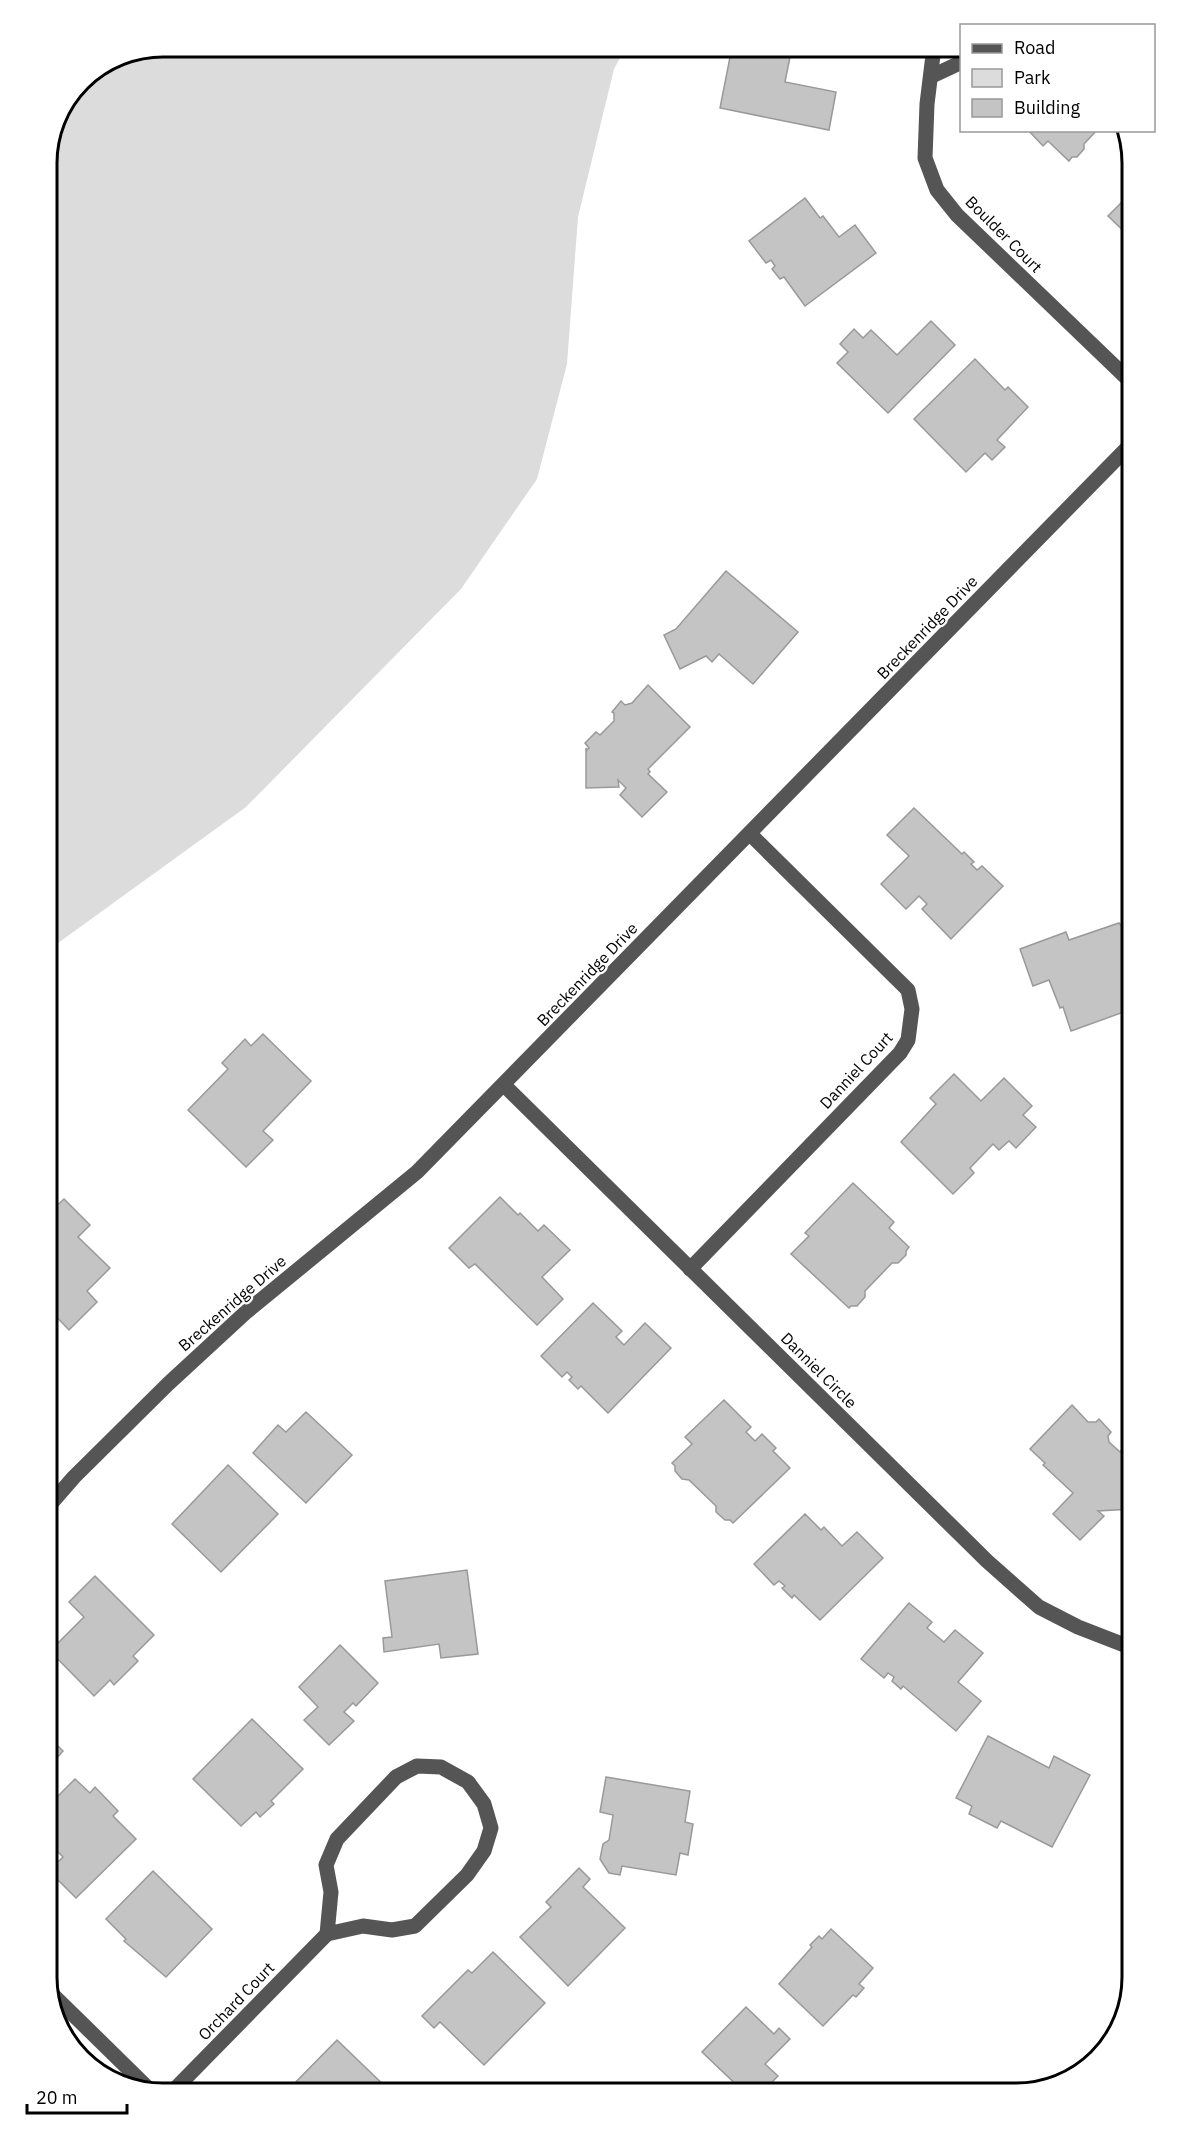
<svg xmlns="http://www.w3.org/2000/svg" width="1179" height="2140" viewBox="0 0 1179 2140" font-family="'IBM Plex Sans',sans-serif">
<rect width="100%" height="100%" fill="#fff"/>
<polygon fill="#dcdcdc" points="164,47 626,47 614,69 578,217 567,364 537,479 461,589 246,807 47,951 47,156 58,112 81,81 119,55"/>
<g fill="#c4c4c4" stroke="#999" stroke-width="1.5">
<polygon points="732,47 792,47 785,82 836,92 829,130 720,108"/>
<polygon points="1028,130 1097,130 1084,144 1084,149 1077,157 1072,157 1069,161 1048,141 1043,146"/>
<polygon points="1132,192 1132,239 1108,216"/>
<polygon points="805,198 820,218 823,216 839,237 855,225 876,253 805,306 784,277 780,279 772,269 775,266 771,260 766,263 749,241"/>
<polygon points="931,321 955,345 888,413 837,363 848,352 840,344 854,329 863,338 871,330 897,355"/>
<polygon points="975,359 1005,390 1008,387 1028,407 997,440 1005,447 992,460 985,453 966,472 914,419"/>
<polygon points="726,571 798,632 753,684 719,654 712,662 706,656 680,669 664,635 676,629"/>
<polygon points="648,685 690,727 648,769 650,772 648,774 667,792 642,817 620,795 626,788 618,780 619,787 586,788 586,748 587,750 589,748 585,743 596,732 600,735 614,721 614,713 612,712 621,701 625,705 632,703"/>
<polygon points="914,808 962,854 964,852 974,862 971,864 977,870 982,866 1003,886 951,939 922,909 927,904 919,896 906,909 881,884 909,856 887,835"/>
<polygon points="1119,923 1124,929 1129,942 1125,947 1132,966 1132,1009 1071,1031 1063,1007 1060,1008 1049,980 1033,986 1020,949 1066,932 1069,940"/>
<polygon points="263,1034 311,1081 263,1131 273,1140 246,1167 188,1110 228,1069 222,1063 245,1039 251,1046"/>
<polygon points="954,1074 981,1101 1004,1078 1032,1106 1023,1115 1036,1127 1016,1148 1009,1141 999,1150 993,1144 970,1168 974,1173 953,1194 901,1142 936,1104 930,1098"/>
<polygon points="853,1183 894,1222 889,1228 909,1247 906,1251 906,1255 898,1263 892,1263 865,1291 865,1297 857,1306 851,1306 849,1308 791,1254 809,1236 805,1233"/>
<polygon points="500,1197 518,1215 520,1213 538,1231 544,1225 570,1250 542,1277 563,1299 537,1325 475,1264 469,1268 449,1248"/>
<polygon points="64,1199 90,1225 78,1237 110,1268 87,1291 97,1302 69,1330 47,1307 47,1203 53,1209"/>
<polygon points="593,1303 622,1331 616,1337 624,1345 645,1323 671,1348 608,1413 581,1386 578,1389 569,1380 572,1377 567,1372 562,1377 541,1356"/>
<polygon points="724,1400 751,1427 746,1432 755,1441 762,1434 776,1448 773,1451 790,1468 733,1523 730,1520 725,1520 716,1512 716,1506 689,1480 682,1479 675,1471 675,1466 672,1463 692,1444 685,1437"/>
<polygon points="1072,1405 1088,1422 1096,1422 1099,1419 1111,1432 1108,1436 1109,1442 1120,1452 1123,1448 1132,1458 1132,1509 1098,1511 1104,1516 1080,1540 1053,1514 1073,1493 1043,1465 1045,1463 1030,1449"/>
<polygon points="306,1412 352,1455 306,1503 253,1453 278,1425 286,1432"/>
<polygon points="228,1465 278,1514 221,1572 172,1524"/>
<polygon points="805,1514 821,1530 824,1527 842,1546 857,1532 883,1558 820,1620 794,1595 792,1598 782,1588 785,1586 779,1581 774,1585 754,1564"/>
<polygon points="467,1570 478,1654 441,1658 439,1644 384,1652 383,1638 392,1637 385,1581"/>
<polygon points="95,1576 154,1635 133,1656 138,1661 114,1685 110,1680 94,1696 50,1651 84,1617 69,1602"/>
<polygon points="909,1603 932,1622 927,1628 944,1642 955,1630 983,1653 958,1682 981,1701 956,1731 903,1686 901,1689 892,1681 894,1677 888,1673 884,1678 861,1659"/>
<polygon points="340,1645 378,1683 356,1706 353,1703 344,1712 354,1721 329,1745 304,1720 318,1707 299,1687"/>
<polygon points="252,1719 303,1769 271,1801 274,1804 260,1817 256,1812 241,1826 193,1779"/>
<polygon points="47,1735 63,1751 47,1769"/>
<polygon points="988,1736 1049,1768 1054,1756 1090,1775 1052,1847 1001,1821 997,1828 969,1814 972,1806 956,1798"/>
<polygon points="606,1777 690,1791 685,1822 693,1824 688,1855 680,1853 676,1875 622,1866 620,1875 609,1873 600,1859 603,1844 609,1840 613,1815 600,1812"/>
<polygon points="75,1779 90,1793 95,1787 118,1811 113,1816 136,1839 76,1898 49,1871 63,1857 55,1849 49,1855 47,1852 47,1807"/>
<polygon points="579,1868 590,1879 583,1887 625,1928 568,1986 520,1937 551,1907 546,1902"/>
<polygon points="153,1871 212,1929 166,1977 124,1941 126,1939 106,1919"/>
<polygon points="831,1929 873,1968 859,1984 864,1988 856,1997 853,1995 823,2026 779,1984 812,1947 810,1945 819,1936 822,1939"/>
<polygon points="493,1952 545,2003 484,2065 440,2022 434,2028 422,2016 468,1970 472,1973"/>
<polygon points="746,2007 774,2034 779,2028 790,2039 765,2064 778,2076 761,2093 745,2093 702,2052"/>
<polygon points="337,2040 392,2093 285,2093"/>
</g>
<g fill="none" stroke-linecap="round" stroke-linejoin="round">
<g stroke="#555" stroke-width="15">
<polyline points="934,47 927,104 925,158 937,190 957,215 1132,383"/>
<polyline points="932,76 962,62"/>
<polyline points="504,1085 987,1561 1039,1607 1078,1627 1132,1648"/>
<polyline points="690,1269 900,1053 908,1040 912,1009 908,990 750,834"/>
<polyline points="47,1508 74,1477 168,1384 245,1313 417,1172 1132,443"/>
<polyline points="49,1991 152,2092"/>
<polyline points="171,2093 327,1934 363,1926 392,1930 415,1926 467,1875 484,1851 491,1828 484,1804 468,1782 441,1767 417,1766 396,1777 337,1839 326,1865 331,1892 327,1934"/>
</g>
</g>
<g text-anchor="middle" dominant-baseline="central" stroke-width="4.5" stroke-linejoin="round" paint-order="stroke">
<g font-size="16" fill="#000" stroke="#fff">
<text transform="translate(1004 234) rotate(45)">Boulder Court</text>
<text transform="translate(927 627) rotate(-46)">Breckenridge Drive</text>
<text transform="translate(587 974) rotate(-46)">Breckenridge Drive</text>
<text transform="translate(856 1070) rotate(-47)">Danniel Court</text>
<text transform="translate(232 1303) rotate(-41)">Breckenridge Drive</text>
<text transform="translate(819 1370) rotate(45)">Danniel Circle</text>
<text transform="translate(236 2001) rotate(-46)">Orchard Court</text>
</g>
</g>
<path d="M0 0H1179V2140H0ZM163 57H1016A106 106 0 0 1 1122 163V1977A106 106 0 0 1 1016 2083H163A106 106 0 0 1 57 1977V163A106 106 0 0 1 163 57Z" fill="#fff" fill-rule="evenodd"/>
<path fill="none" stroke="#000" stroke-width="3" d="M163 57H1016A106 106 0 0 1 1122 163V1977A106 106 0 0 1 1016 2083H163A106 106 0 0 1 57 1977V163A106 106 0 0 1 163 57Z"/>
<rect x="960" y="24" width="195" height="108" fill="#ffffff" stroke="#999999" stroke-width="1.5"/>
<rect x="972" y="44" width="30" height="9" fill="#555555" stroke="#999999" stroke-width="1.5"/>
<text x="1014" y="54" font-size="18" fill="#000000">Road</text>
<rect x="972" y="69" width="30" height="18" fill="#dcdcdc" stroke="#999999" stroke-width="1.5"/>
<text x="1014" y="84" font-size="18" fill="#000000">Park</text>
<rect x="972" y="99" width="30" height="18" fill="#c4c4c4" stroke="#999999" stroke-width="1.5"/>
<text x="1014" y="114" font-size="18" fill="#000000">Building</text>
<path d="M27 2104v9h100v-9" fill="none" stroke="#000000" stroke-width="3"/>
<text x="36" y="2104" font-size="18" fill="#000000" stroke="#ffffff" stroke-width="4.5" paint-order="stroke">20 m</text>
</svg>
